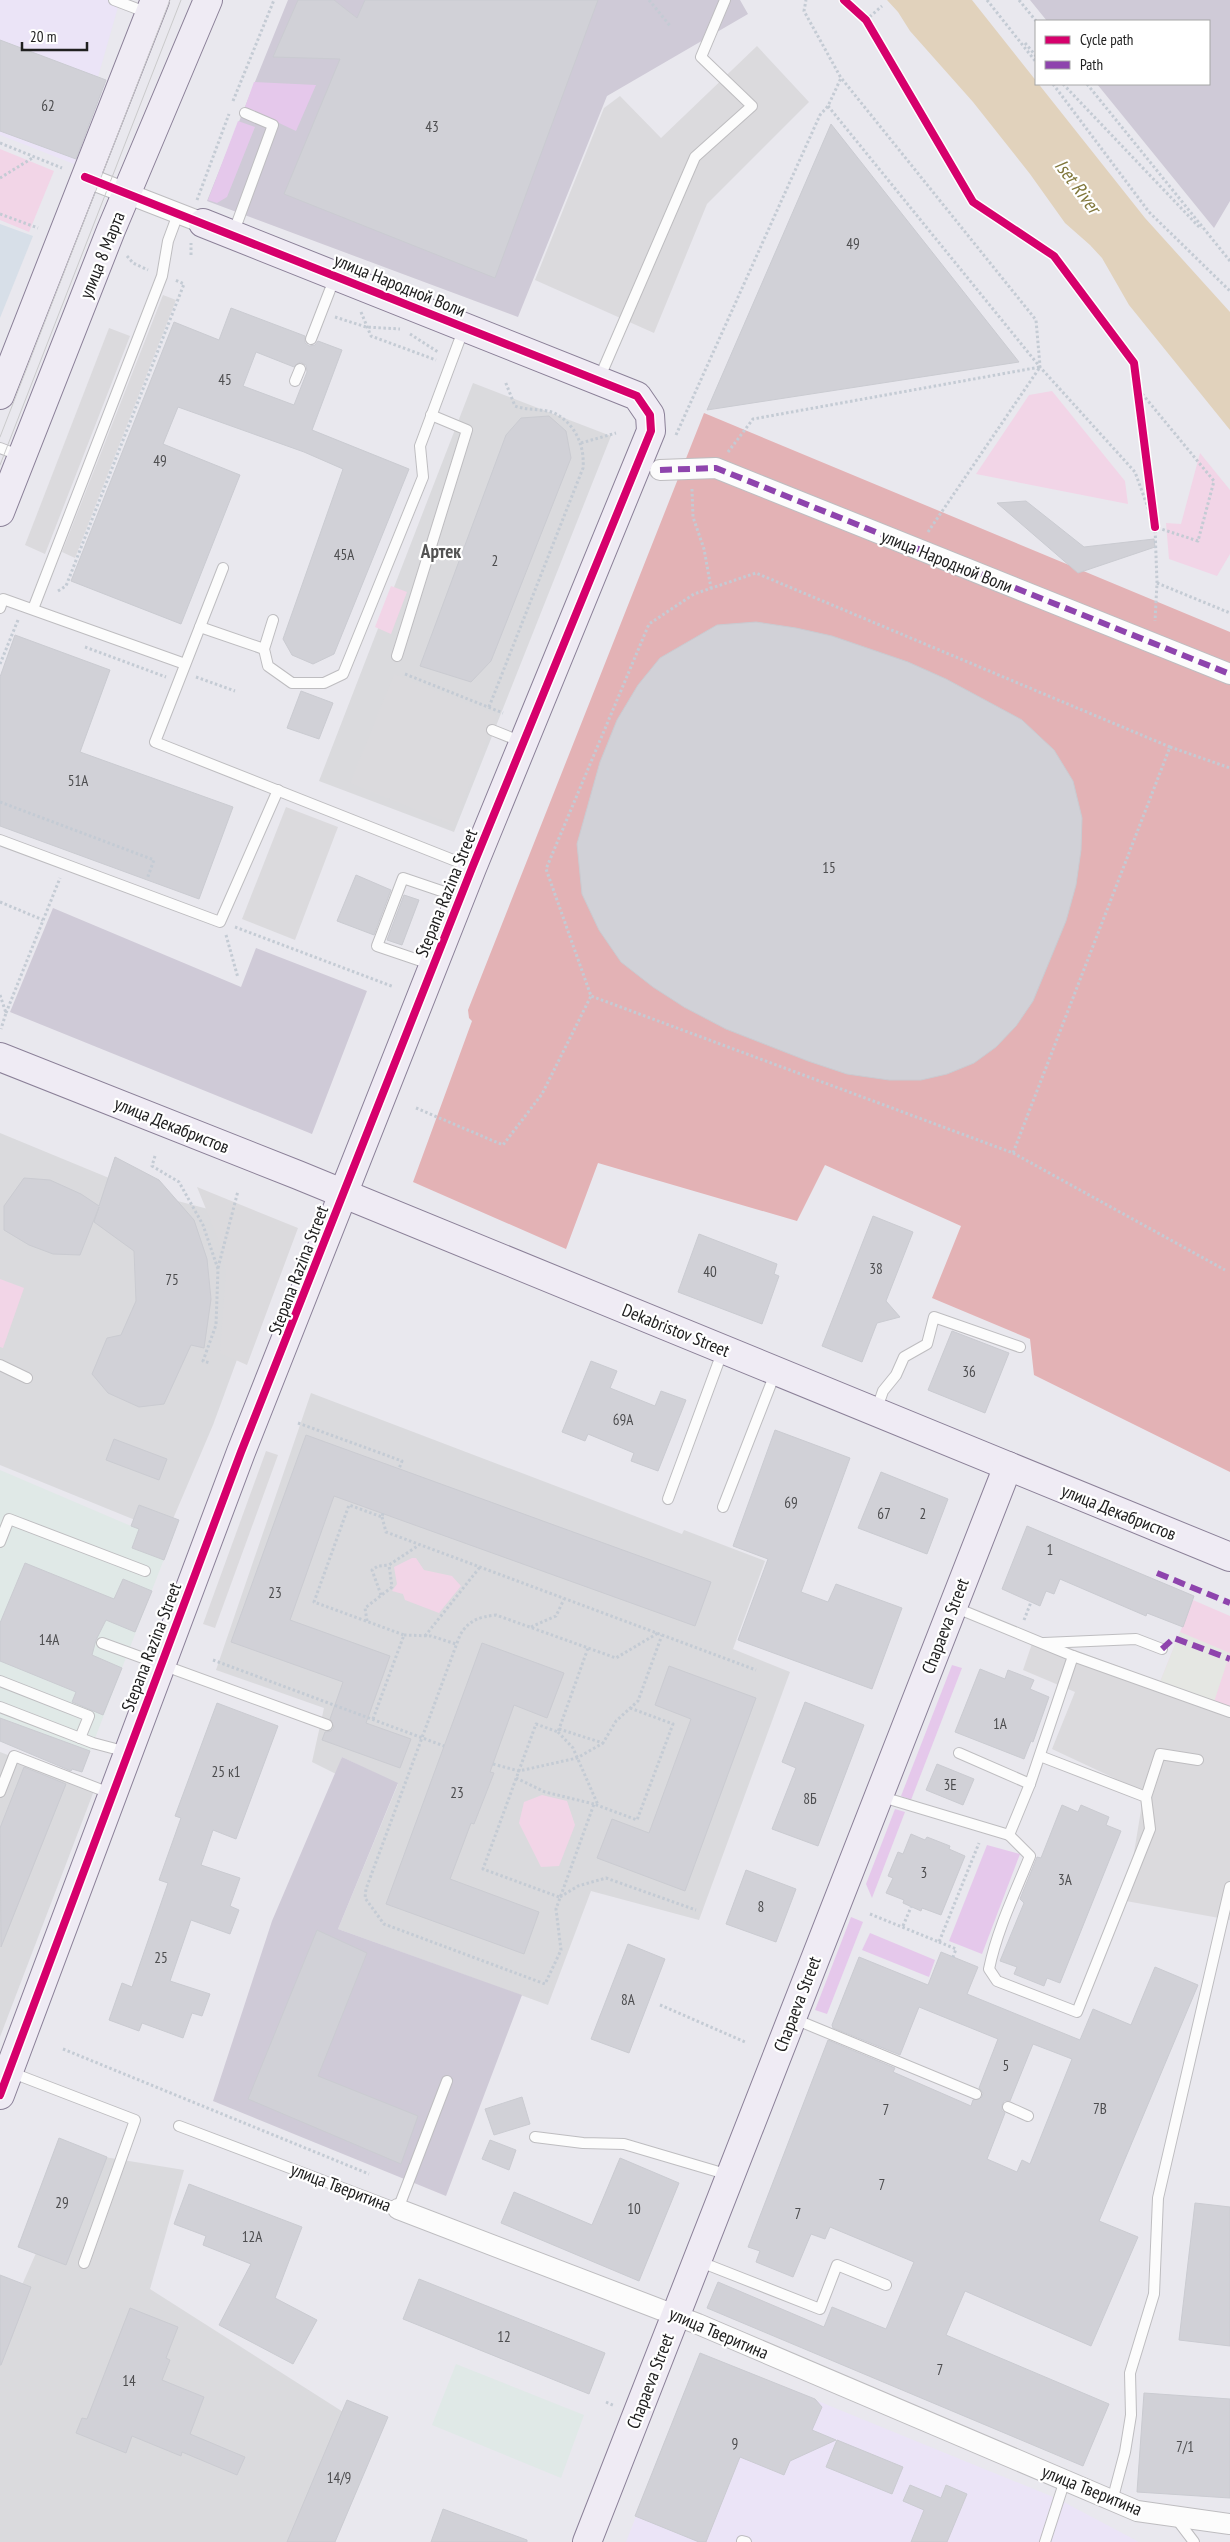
<svg xmlns="http://www.w3.org/2000/svg" width="1230" height="2542" viewBox="0 0 1230 2542" font-family="'PT Sans Narrow',sans-serif">
<rect width="100%" height="100%" fill="#e9e8ee"/>
<g fill="#dadadd">
<polygon points="473,383 611,436 454,832 319,781"/>
<polygon points="0,1133 143,1192 285,1229 213,1425 167,1533 0,1465"/>
<polygon points="311,1393 682,1534 684,1530 765,1561 733,1649 790,1672 699,1920 591,1891 548,2005 338,1929 398,1784 342,1757 336,1774 312,1762 324,1708 216,1670"/>
<polygon points="0,1752 95,1788 0,2037"/>
<polygon points="80,2153 184,2170 150,2289 362,2424 300,2542 0,2542 0,2335"/>
</g>
<polygon fill="#d7dfe8" points="0,224 33,236 0,318"/>
<g fill="#e0e9e7">
<polygon points="0,1470 131,1526 139,1505 179,1520 82,1772 0,1741"/>
<polygon points="456,2364 584,2415 561,2478 432,2425"/>
</g>
<g fill="#ebe4f7">
<polygon points="0,0 120,0 98,77 106,80 74,164 0,135"/>
<polygon points="700,2353 1058,2499 1139,2542 626,2542"/>
</g>
<g fill="#cfcad7">
<polygon points="288,0 740,0 748,14 607,96 518,317 207,201"/>
<polygon points="1030,0 1230,0 1230,201 1214,228 1097,84 1209,84 1209,21 1047,21"/>
<polygon points="53,908 241,987 256,948 367,991 312,1134 10,1012"/>
<polygon points="342,1757 398,1783 338,1929 522,1995 446,2196 213,2101 272,1921"/>
</g>
<g fill="#e5c8eb">
<polygon points="254,82 316,85 296,131 245,107"/>
<polygon points="238,121 255,127 227,197 217,203 208,200"/>
<polygon points="952,1665 962,1668 911,1800 901,1796"/>
<polygon points="895,1809 905,1812 872,1898 866,1884"/>
<polygon points="987,1845 1020,1854 982,1954 949,1941"/>
<polygon points="851,1917 863,1922 827,2014 815,2010"/>
<polygon points="870,1933 935,1960 929,1977 862,1950"/>
</g>
<g fill="#f2d5e7">
<polygon points="0,149 54,171 29,232 0,220"/>
<polygon points="1052,391 1125,481 1128,504 976,474 1029,395"/>
<polygon points="1200,453 1230,490 1230,554 1217,576 1169,559 1166,523 1181,524"/>
<polygon points="391,586 407,592 391,634 375,627"/>
<polygon points="0,1279 24,1288 3,1348 0,1347"/>
<polygon points="412,1558 416,1558 424,1570 452,1576 461,1586 439,1613 405,1600 403,1594 392,1591 397,1584 394,1567"/>
<polygon points="1193,1600 1230,1616 1230,1708 1160,1682"/>
<polygon points="542,1795 567,1801 575,1825 559,1866 541,1867 519,1823 524,1802"/>
</g>
<polygon fill="#e3b2b5" points="704,413 1230,632 1230,1472 1034,1375 1030,1339 932,1298 961,1226 825,1165 797,1221 598,1163 566,1249 413,1182 472,1021 469,1018 468,1010"/>
<g fill="#dbdadd">
<polygon points="757,46 809,102 707,204 654,333 535,280 604,108 620,96 661,138"/>
<polygon points="163,295 176,300 75,558 62,552"/>
<polygon points="109,328 130,336 45,554 25,545"/>
<polygon points="394,674 497,715 454,825 350,783"/>
<polygon points="286,807 338,827 295,940 242,919"/>
<polygon points="197,1187 298,1228 247,1365 220,1353 226,1272 217,1236"/>
<polygon points="266,1451 278,1455 215,1628 203,1624"/>
<polygon points="1035,1635 1230,1708 1230,1920 1126,1901 1144,1792 1052,1749 1075,1692 1023,1670"/>
</g>
<polygon fill="#e5e7e3" points="1180,1632 1230,1653 1214,1702 1160,1682"/>
<polygon fill="#e1d2bc" points="887,0 972,0 1145,218 1230,312 1230,430 1129,305 1102,258 1090,245 1065,223 1030,174 973,102 910,31 898,12"/>
<g fill="#d1d1d7" stroke="#cacbd1" fill-rule="evenodd">
<polygon points="298,0 334,0 357,18 365,0 598,0 495,278 284,194 340,59 273,57"/>
<polygon points="0,40 106,80 76,159 0,131"/>
<polygon points="831,124 1019,362 707,410"/>
<path d="M231 308 305 336V343L309 346 315 345 318 341 342 350 312 430 409 469 334 654 313 664 292 655 283 639 343 469 304 452 178 407 163 444 240 475 181 624 71 581 174 322 219 340ZM256 352 294 367 300 362 306 365 307 372 294 405 243 386Z"/>
<polygon points="549,416 566,431 571,458 491,661 471,682 420,666 506,435 521,418"/>
<polygon points="1026,501 1084,547 1154,539 1155,547 1078,573 997,503"/>
<polygon points="756,622 796,628 832,636 908,662 946,679 1022,720 1054,750 1073,781 1082,818 1081,850 1076,885 1066,921 1033,1001 1016,1026 996,1047 974,1063 947,1074 921,1080 889,1080 847,1074 808,1061 726,1029 684,1007 653,987 621,962 599,930 582,894 577,844 600,762 617,720 638,685 660,658 717,625"/>
<polygon points="15,635 110,670 80,752 233,807 199,899 0,826 0,677"/>
<polygon points="301,691 333,703 319,739 287,728"/>
<polygon points="356,875 391,890 374,935 337,921"/>
<polygon points="404,895 419,900 402,945 387,940"/>
<polygon points="115,1157 159,1180 194,1220 207,1259 211,1299 204,1348 191,1345 164,1404 139,1407 108,1393 92,1374 107,1338 121,1335 136,1301 134,1251 94,1222 99,1207 80,1255 53,1254 29,1245 4,1230 4,1206 24,1178 50,1180 81,1194 99,1206"/>
<polygon points="873,1216 913,1232 886,1301 900,1317 877,1323 862,1362 822,1346"/>
<polygon points="699,1234 777,1264 774,1274 779,1276 762,1324 678,1292"/>
<polygon points="952,1331 1009,1353 985,1413 928,1390"/>
<polygon points="591,1361 617,1371 610,1388 655,1406 661,1391 686,1400 658,1471 631,1461 634,1453 588,1434 585,1441 562,1432"/>
<polygon points="775,1430 850,1458 801,1592 828,1602 836,1584 902,1608 872,1689 738,1640 768,1559 733,1546"/>
<polygon points="306,1435 711,1582 695,1626 334,1496 290,1620 390,1656 366,1723 411,1739 400,1768 322,1740 325,1732 331,1731 334,1727 330,1719 343,1682 231,1642"/>
<polygon points="114,1439 167,1459 159,1480 106,1460"/>
<polygon points="881,1472 948,1499 927,1554 858,1528"/>
<polygon points="139,1505 179,1520 164,1560 132,1548 139,1529 131,1526"/>
<polygon points="1027,1526 1194,1596 1183,1627 1147,1613 1146,1616 1060,1579 1054,1594 1046,1591 1040,1606 1002,1589"/>
<polygon points="25,1563 114,1599 123,1579 152,1591 135,1632 106,1620 96,1640 92,1655 122,1668 103,1715 72,1702 76,1692 0,1661 0,1623"/>
<polygon points="482,1643 564,1673 547,1718 514,1705 490,1772 494,1773 474,1824 471,1823 450,1879 539,1912 524,1954 386,1904"/>
<polygon points="669,1666 756,1698 685,1891 597,1858 612,1819 649,1833 691,1719 655,1705"/>
<polygon points="980,1669 1005,1679 1008,1670 1034,1680 1030,1689 1049,1697 1033,1742 1031,1741 1024,1759 955,1732"/>
<polygon points="805,1702 864,1725 818,1846 772,1829 796,1768 782,1762"/>
<polygon points="217,1703 278,1726 236,1839 213,1830 201,1865 240,1878 230,1906 239,1910 230,1934 191,1920 170,1981 210,1994 202,2016 192,2013 183,2038 142,2023 139,2031 109,2020 122,1983 132,1987 168,1883 159,1880 181,1818 175,1816"/>
<polygon points="0,1718 90,1751 82,1772 72,1769 71,1771 0,1741"/>
<polygon points="937,1764 974,1779 963,1805 926,1790"/>
<polygon points="24,1767 66,1784 1,1947 0,1828"/>
<polygon points="1062,1805 1078,1812 1081,1805 1109,1817 1106,1825 1121,1831 1060,1983 1047,1978 1044,1986 1014,1974 1017,1967 1000,1961 1024,1903 1020,1899 1037,1857 1041,1858"/>
<polygon points="911,1834 925,1840 927,1837 950,1846 949,1849 965,1856 941,1915 922,1908 921,1911 903,1903 904,1900 886,1893 893,1878 888,1876 898,1852 903,1854"/>
<polygon points="746,1870 796,1889 776,1942 726,1924"/>
<polygon points="317,1930 367,1953 318,2076 418,2116 401,2164 248,2099"/>
<polygon points="628,1944 665,1959 629,2053 591,2039"/>
<path d="M941 1952 978 1967 967 1994 1080 2040 1093 2009 1131 2025 1155 1967 1198 1985 1099 2221 1138 2237 1091 2346 965 2291 946 2335 1109 2404 1083 2466 707 2308 718 2282 824 2327 832 2307 886 2329 914 2262 830 2227 825 2239 811 2234 793 2277 756 2262 760 2251 748 2247 828 2040 895 2068 893 2072 971 2106 973 2100 982 2097 983 2093 979 2088 998 2039 919 2007 900 2055 833 2028 832 2025 859 1957 928 1985ZM1033 2044 1072 2059 1030 2164 1022 2160 1017 2172 987 2159 1005 2113 1002 2111V2105L1004 2101H1010Z"/>
<polygon points="522,2097 530,2124 494,2135 485,2109"/>
<polygon points="59,2138 107,2157 66,2265 18,2247"/>
<polygon points="490,2140 516,2150 509,2170 482,2159"/>
<polygon points="620,2158 679,2183 639,2281 501,2223 514,2192 592,2225"/>
<polygon points="189,2184 302,2227 275,2298 317,2320 293,2364 219,2325 251,2264 203,2245 206,2236 174,2224"/>
<polygon points="1195,2203 1230,2207 1230,2346 1179,2340"/>
<polygon points="0,2275 31,2287 1,2365 0,2365"/>
<polygon points="419,2279 605,2353 589,2394 403,2319"/>
<polygon points="130,2308 178,2327 166,2358 170,2360 162,2380 204,2397 190,2434 245,2457 237,2475 182,2452 181,2456 132,2436 126,2453 76,2433 82,2418 87,2419"/>
<polygon points="700,2353 815,2399 822,2407 812,2430 836,2440 790,2461 784,2475 740,2457 706,2542 699,2542 635,2516"/>
<polygon points="1144,2393 1230,2399 1230,2498 1137,2492"/>
<polygon points="347,2400 388,2417 335,2542 287,2542"/>
<polygon points="837,2440 903,2467 892,2494 826,2467"/>
<polygon points="910,2485 941,2498 946,2485 967,2494 947,2542 911,2542 924,2510 903,2501"/>
<polygon points="443,2509 527,2540 527,2542 431,2542"/>
</g>
<g fill="none" stroke-linecap="round" stroke-linejoin="round">
<defs>
<g id="lane">
<polyline points="114,0 148,13"/>
<polyline points="233,234 273,125 245,113"/>
<polyline points="311,339 335,277"/>
<polyline points="599,379 695,157 752,106 701,57 725,0"/>
<polyline points="295,381 300,369"/>
<polyline points="0,448 21,456"/>
<polyline points="223,568 155,742 471,867"/>
<polyline points="0,608 3,599 185,664"/>
<polyline points="33,609 162,276 168,241 178,214"/>
<polyline points="273,620 264,649 268,666 292,683 324,683 343,674 423,477 420,446 464,328"/>
<polyline points="200,627 264,649"/>
<polyline points="397,656 467,430 431,415"/>
<polyline points="492,730 522,742"/>
<polyline points="0,840 220,922 278,790"/>
<polyline points="433,965 377,946 403,878 459,897"/>
<polyline points="0,1365 27,1378"/>
<polyline points="876,1411 883,1391 896,1375 904,1357 927,1344 934,1317 1020,1347"/>
<polyline points="668,1499 723,1350"/>
<polyline points="723,1507 776,1371"/>
<polyline points="0,1542 9,1519 145,1571"/>
<polyline points="102,1643 327,1725"/>
<polyline points="1044,1643 1136,1639 1162,1649"/>
<polyline points="1073,1656 1230,1712"/>
<polyline points="0,1681 89,1716 80,1738"/>
<polyline points="0,1707 93,1743 127,1752"/>
<polyline points="959,1753 1030,1784"/>
<polyline points="0,1792 14,1756 112,1794"/>
<polyline points="879,1796 1009,1835 1030,1784 1073,1656 954,1607"/>
<polyline points="1146,1797 1160,1754 1198,1760"/>
<path d="M1009 1835 1030 1856C1015 1893 997 1930 989 1969L997 1981 1077 2012 1150 1829 1146 1797 1040 1756"/>
<polyline points="792,2018 976,2094"/>
<polyline points="10,2072 135,2120 84,2263"/>
<polyline points="1008,2107 1028,2116"/>
<polyline points="179,2126 398,2209 447,2081"/>
<polyline points="535,2137 583,2143 624,2144 729,2175"/>
<polyline points="698,2261 820,2309 837,2265 886,2285"/>
<polyline points="1112,2501 1125,2452 1131,2415 1130,2373 1154,2294 1158,2198 1230,1887"/>
<polyline points="1175,2517 1194,2542"/>
<polyline points="742,2541 746,2542"/>
<polyline points="1045,2542 1065,2480"/>
</g>
<g id="street">
<polyline points="85,177 203,223"/>
<polyline points="660,470 716,468 1230,674"/>
<polyline points="398,2209 698,2324 1137,2511 1230,2524"/>
</g>
<g id="secondary">
<polyline points="0,395 155,0"/>
<polyline points="0,512 111,230 208,0"/>
<polyline points="0,1057 298,1175 1230,1557"/>
<polyline points="0,2095 241,1452 472,868 651,431 650,415 637,396 203,223"/>
<polyline points="587,2542 1008,1466"/>
</g>
</defs>
<use href="#lane" stroke="#bebdc0" stroke-width="12"/>
<use href="#street" stroke="#bebdc0" stroke-width="22"/>
<use href="#secondary" stroke="#8b8098" stroke-width="30"/>
<g stroke="#c4cbd4" stroke-width="3" stroke-dasharray="2.5 2.5" stroke-linecap="butt">
<polyline points="649,0 671,27"/>
<polyline points="987,0 1036,62"/>
<polyline points="1019,0 1036,21"/>
<polyline points="866,20 882,6"/>
<polyline points="1025,43 1036,56"/>
<polyline points="842,79 1036,320 1040,366"/>
<polyline points="1053,84 1149,212 1230,291"/>
<polyline points="1063,84 1201,229"/>
<polyline points="1087,84 1230,261"/>
<polyline points="233,101 274,0"/>
<polyline points="828,106 1040,367 1135,472 1155,527 1157,583 1155,621"/>
<polyline points="0,143 62,168"/>
<polyline points="0,178 34,157"/>
<polyline points="197,200 229,114"/>
<polyline points="0,214 38,228"/>
<polyline points="191,255 191,243"/>
<polyline points="127,256 133,263 148,270"/>
<polyline points="361,312 371,336 436,360"/>
<polyline points="335,317 366,327 400,329"/>
<polyline points="410,334 438,352"/>
<polyline points="1139,390 1214,481 1198,541 1155,527"/>
<polyline points="676,435 820,115 828,106 841,78 804,11 806,0"/>
<polyline points="581,443 616,433"/>
<polyline points="728,452 753,419 1040,367 928,532"/>
<polyline points="692,489 693,517 704,549 711,588"/>
<polyline points="1157,583 1230,613"/>
<polyline points="58,591 66,586 184,284 175,280"/>
<polyline points="85,647 166,677"/>
<polyline points="0,664 18,620"/>
<polyline points="405,674 503,713"/>
<polyline points="196,677 235,691"/>
<path d="M489 707 583 468C585 446 575 423 554 413 542 408 528 411 515 406L505 381"/>
<polyline points="1170,747 1230,768"/>
<polyline points="0,802 154,860 147,879"/>
<polyline points="0,902 43,920"/>
<polyline points="235,927 394,987"/>
<polyline points="226,935 238,978"/>
<polyline points="0,995 6,1013 1,1029"/>
<polyline points="6,1013 60,878"/>
<polyline points="416,1108 503,1145 542,1094 591,996 546,869 649,624 694,594 756,573 1170,747 1013,1153 591,996"/>
<polyline points="1013,1153 1225,1270"/>
<polyline points="155,1156 152,1166 179,1182 203,1225 218,1269 216,1325 203,1361 210,1363"/>
<polyline points="218,1268 238,1191"/>
<polyline points="298,1423 402,1461 399,1469"/>
<polyline points="382,1517 386,1532 756,1670"/>
<polyline points="381,1595 372,1570 378,1566 389,1565"/>
<polyline points="1024,1620 1031,1602"/>
<polyline points="367,1621 365,1608 392,1587 389,1565 419,1545"/>
<polyline points="531,1627 556,1616 564,1599"/>
<polyline points="404,1635 431,1636 456,1644"/>
<polyline points="425,1636 480,1567"/>
<polyline points="213,1660 444,1746"/>
<path d="M630 1708 673 1724 637 1820 594 1804 556 1909 561 1950 545 1984 384 1924 365 1898 366 1889 460 1635C469 1620 479 1617 496 1615L616 1658 658 1633"/>
<polyline points="373,1719 404,1635 314,1602 349,1505 382,1517 383,1513"/>
<polyline points="559,1729 603,1743 616,1721 638,1701 662,1635"/>
<polyline points="558,1732 573,1748 598,1805"/>
<polyline points="493,1764 519,1771 577,1758 603,1743"/>
<polyline points="516,1778 545,1792 594,1804"/>
<polyline points="559,1897 483,1869 536,1724 558,1732 588,1648"/>
<polyline points="560,1897 578,1886 606,1878 696,1910"/>
<polyline points="870,1914 939,1942 979,1843"/>
<polyline points="903,1926 911,1907"/>
<polyline points="939,1942 956,1949 953,1957"/>
<polyline points="660,2005 745,2042"/>
<polyline points="63,2049 369,2174"/>
<polyline points="606,2402 615,2406"/>
</g>
<use href="#lane" stroke="#fcfcfc" stroke-width="10"/>
<use href="#street" stroke="#fcfcfc" stroke-width="20"/>
<use href="#secondary" stroke="#efebf4" stroke-width="28"/>
<g stroke="#cacacb" stroke-width="1">
<polyline points="0,437 170,0"/>
<polyline points="0,465 181,0"/>
</g>
<g stroke="#8e44ad" stroke-width="6" stroke-dasharray="12 6" stroke-linecap="butt">
<polyline points="660,470 716,468 1230,674"/>
<polyline points="1157,1573 1230,1603"/>
<polyline points="1162,1649 1174,1638 1230,1659"/>
</g>
<defs>
<g id="cycleway">
<polyline points="844,0 866,20 973,202 1054,256 1134,363 1155,527"/>
<polyline points="0,2095 241,1452 472,868 651,431 650,415 637,396 85,177"/>
</g>
</defs>
<use href="#cycleway" stroke="#fff" stroke-width="11"/>
<use href="#cycleway" stroke="#d6006c" stroke-width="8"/>
</g>
<g text-anchor="middle" dominant-baseline="central" stroke-width="4.5" stroke-linejoin="round" paint-order="stroke">
<g font-size="15" fill="#4d4d4f">
<text x="48" y="105">62</text>
<text x="432" y="126">43</text>
<text x="853" y="243">49</text>
<text x="225" y="379">45</text>
<text x="160" y="460">49</text>
<text x="344" y="554">45А</text>
<text x="495" y="560">2</text>
<text x="78" y="780">51А</text>
<text x="829" y="867">15</text>
<text x="876" y="1268">38</text>
<text x="710" y="1271">40</text>
<text x="172" y="1279">75</text>
<text x="969" y="1371">36</text>
<text x="623" y="1419">69А</text>
<text x="791" y="1502">69</text>
<text x="884" y="1513">67</text>
<text x="923" y="1513">2</text>
<text x="1050" y="1549">1</text>
<text x="275" y="1592">23</text>
<text x="49" y="1639">14А</text>
<text x="1000" y="1723">1А</text>
<text x="226" y="1771">25 к1</text>
<text x="950" y="1784">3Е</text>
<text x="457" y="1792">23</text>
<text x="810" y="1798">8Б</text>
<text x="924" y="1872">3</text>
<text x="1065" y="1879">3А</text>
<text x="761" y="1906">8</text>
<text x="161" y="1957">25</text>
<text x="628" y="1999">8А</text>
<text x="1006" y="2065">5</text>
<text x="1100" y="2108">7В</text>
<text x="886" y="2109">7</text>
<text x="882" y="2184">7</text>
<text x="62" y="2202">29</text>
<text x="634" y="2208">10</text>
<text x="798" y="2213">7</text>
<text x="252" y="2236">12А</text>
<text x="504" y="2336">12</text>
<text x="940" y="2369">7</text>
<text x="129" y="2380">14</text>
<text x="735" y="2443">9</text>
<text x="1185" y="2446">7/1</text>
<text x="339" y="2477">14/9</text>
</g>
<g font-size="18" fill="#202020" stroke="#fff">
<text transform="translate(102 255) rotate(-68)">улица 8 Марта</text>
<text transform="translate(400 285) rotate(22)">улица Народной Воли</text>
<text transform="translate(947 561) rotate(22)">улица Народной Воли</text>
<text transform="translate(446 893) rotate(-68)">Stepana Razina Street</text>
<text transform="translate(172 1125) rotate(22)">улица Декабристов</text>
<text transform="translate(298 1270) rotate(-69)">Stepana Razina Street</text>
<text transform="translate(676 1330) rotate(22)">Dekabristov Street</text>
<text transform="translate(1119 1512) rotate(22)">улица Декабристов</text>
<text transform="translate(945 1626) rotate(-69)">Chapaeva Street</text>
<text transform="translate(151 1647) rotate(-69)">Stepana Razina Street</text>
<text transform="translate(797 2004) rotate(-69)">Chapaeva Street</text>
<text transform="translate(341 2187) rotate(21)">улица Тверитина</text>
<text transform="translate(719 2333) rotate(23)">улица Тверитина</text>
<text transform="translate(650 2381) rotate(-69)">Chapaeva Street</text>
<text transform="translate(1092 2490) rotate(22)">улица Тверитина</text>
</g>
<g font-size="19" font-style="italic" fill="#80773b" stroke="#fff">
<text transform="translate(1078 186) rotate(53)">Iset River</text>
</g>
<g font-size="19" font-weight="bold" fill="#535353" stroke="#fff">
<text x="441" y="551">Артек</text>
</g>
</g>
<rect x="1035" y="20" width="175" height="65" fill="#ffffff" stroke="#a6a6a6"/>
<rect x="1045" y="36" width="25" height="8" fill="#d6006c" stroke="#a6a6a6"/>
<text x="1080" y="45" font-size="15" fill="#202020">Cycle path</text>
<rect x="1045" y="61" width="25" height="8" fill="#8e44ad" stroke="#a6a6a6"/>
<text x="1080" y="70" font-size="15" fill="#202020">Path</text>
<path d="M22 42v8h65v-8" fill="none" stroke="#202020" stroke-width="2.5"/>
<text x="30" y="42" font-size="15" fill="#202020" stroke="#ffffff" stroke-width="4" paint-order="stroke">20 m</text>
</svg>
